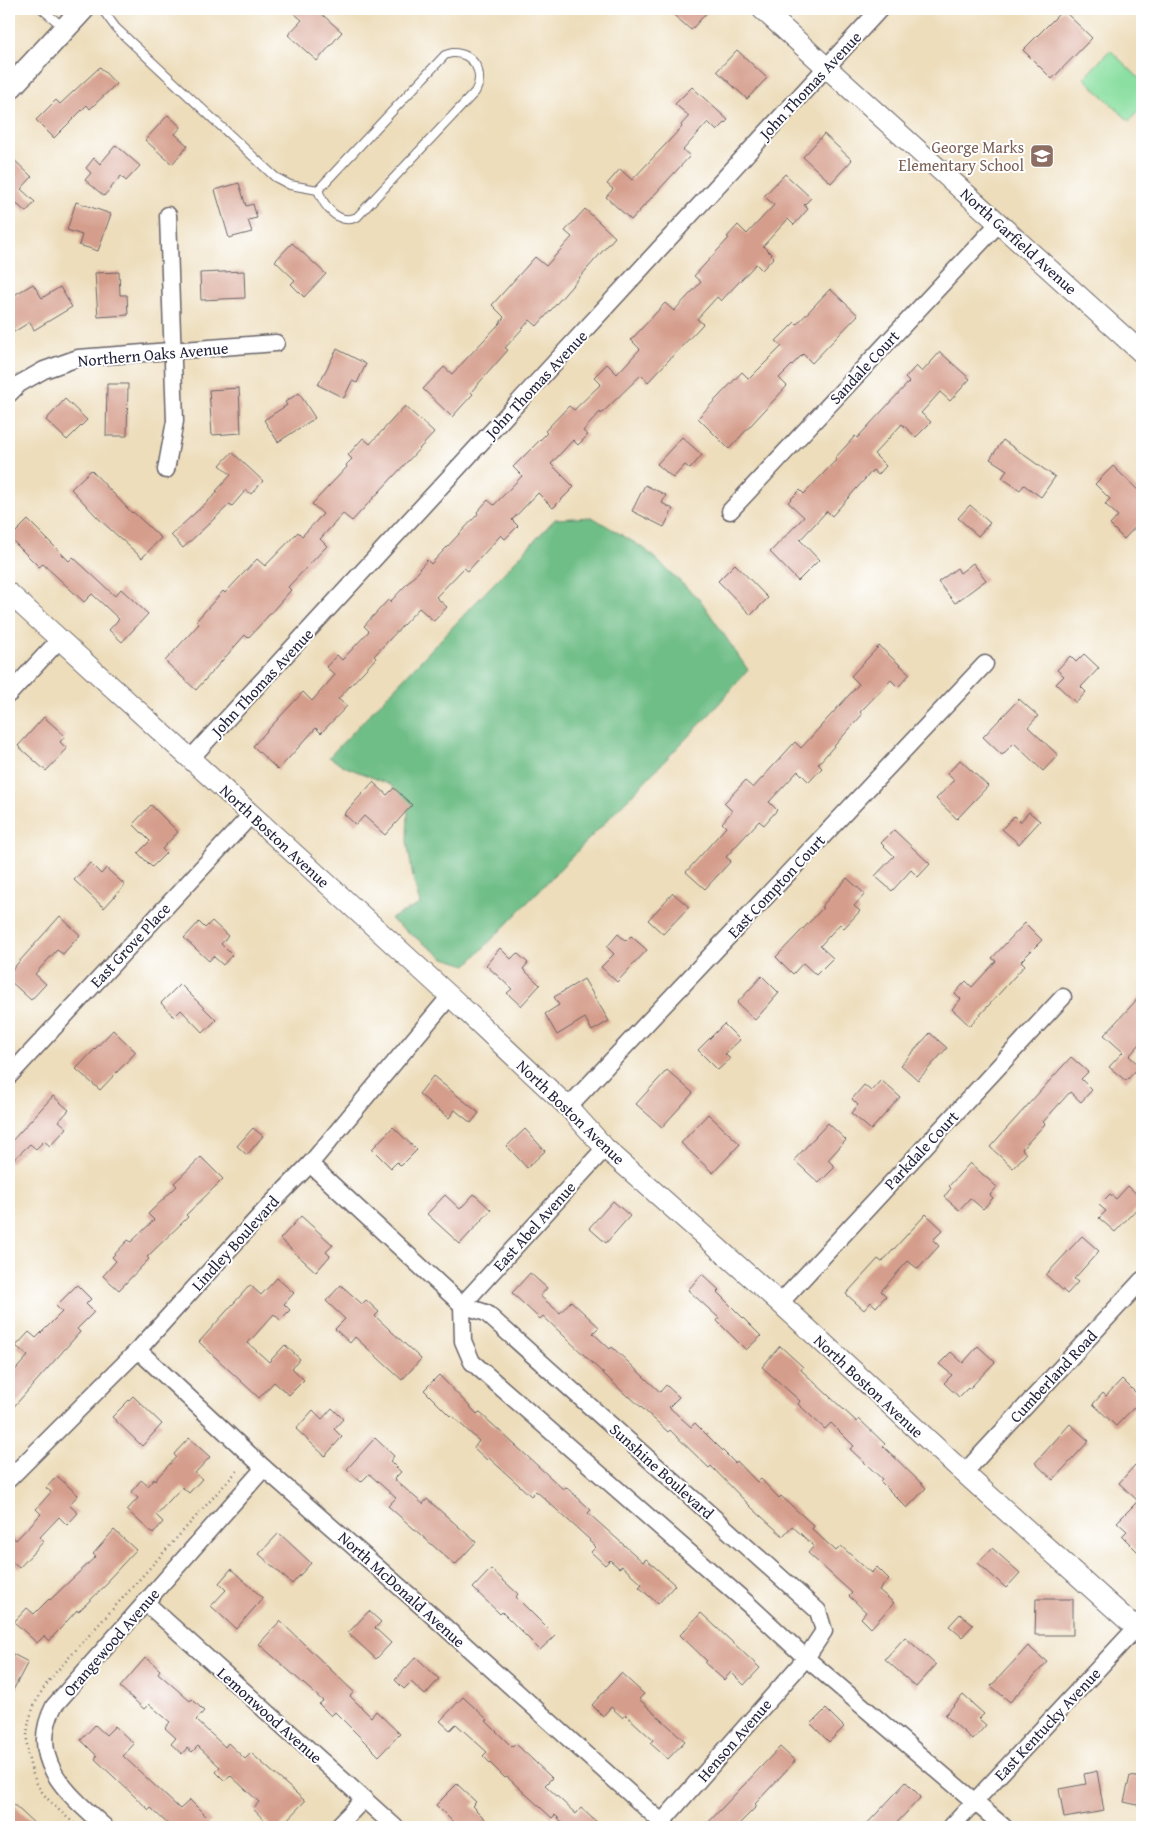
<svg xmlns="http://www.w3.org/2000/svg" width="1151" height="1836" viewBox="0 0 1151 1836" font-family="'Gentium Book Plus',serif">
<rect width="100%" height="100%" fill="#fff"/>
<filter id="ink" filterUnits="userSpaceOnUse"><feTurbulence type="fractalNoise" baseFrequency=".02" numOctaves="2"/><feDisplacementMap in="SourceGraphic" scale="10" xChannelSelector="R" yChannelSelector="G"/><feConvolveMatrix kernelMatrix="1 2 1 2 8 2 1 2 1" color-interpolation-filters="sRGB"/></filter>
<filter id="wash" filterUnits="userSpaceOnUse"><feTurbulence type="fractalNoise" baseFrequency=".0096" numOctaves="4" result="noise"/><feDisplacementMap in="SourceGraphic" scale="20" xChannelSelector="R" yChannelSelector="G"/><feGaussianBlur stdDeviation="1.12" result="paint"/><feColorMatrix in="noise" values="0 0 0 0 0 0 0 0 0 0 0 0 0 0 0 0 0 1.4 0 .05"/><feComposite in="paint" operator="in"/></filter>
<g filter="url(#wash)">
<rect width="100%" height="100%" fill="#edddbb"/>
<polygon fill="#8adfa1" stroke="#56806e" points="1110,50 1142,81 1142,107 1129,121 1084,78"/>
<polygon fill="#6fbe87" stroke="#487061" points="592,517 645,549 701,601 748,670 709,715 467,965 444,958 390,919 420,904 413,878 407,841 408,809 391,785 346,767 329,757 555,519"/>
<g id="blocks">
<g fill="#d59e8c">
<polygon points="289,9 316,9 342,32 317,61 288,35 302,20"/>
<polygon points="667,9 710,9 691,30"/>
<polygon points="1063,10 1092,38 1052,79 1023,50"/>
<polygon points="737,50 767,78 747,99 717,71"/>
<polygon points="100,67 116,84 90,109 87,105 54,138 36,120 56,100 60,104"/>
<polygon points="692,87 728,120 717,131 708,122 683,150 690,156 631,220 606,197 613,189 607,184 620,169 632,180 682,127 681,125 689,116 675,104"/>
<polygon points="168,115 181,127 175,134 188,146 172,164 145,140"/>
<polygon points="824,134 852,160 831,183 803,157"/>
<polygon points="116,145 140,166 126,181 121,176 104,196 85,180 91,173 86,168 94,158 100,164"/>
<polygon points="9,155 32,177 21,189 35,202 26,212 11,199 9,202"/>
<polygon points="785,174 811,198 804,205 808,209 794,225 788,219 763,246 774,257 762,270 756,264 721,301 717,297 697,319 703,324 648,382 641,375 601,414 600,412 583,431 588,435 578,445 573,440 551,464 574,487 553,508 538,493 512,520 518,526 505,539 501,535 468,571 464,568 436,597 447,607 434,621 419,608 374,656 376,658 338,699 347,706 321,733 316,728 278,770 253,746 303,692 312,701 335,675 326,667 337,655 342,660 369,631 364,626 388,600 390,602 420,570 419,569 427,560 431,564 478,514 477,512 488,500 494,505 522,476 513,467 547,433 545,431 569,406 574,410 601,384 594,377 607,364 617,374 640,349 631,340 665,303 674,311 701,282 694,276 729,238 727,237 738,225 747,234 774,205 764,196"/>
<polygon points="239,183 246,206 253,204 257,218 248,220 252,232 229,238 215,190"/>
<polygon points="76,202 111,214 98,251 79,245 82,235 67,230"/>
<polygon points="585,209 615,237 537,326 530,320 505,348 508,350 471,392 473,394 452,417 423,389 444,367 452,374 500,323 504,317 492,305 535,257 546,266 572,237 565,231"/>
<polygon points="292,243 326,274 304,297 291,284 295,280 275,261"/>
<polygon points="244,271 245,298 201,300 200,273"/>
<polygon points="119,272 120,295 127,295 128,315 98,317 95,273"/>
<polygon points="33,284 42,298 60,287 72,307 34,330 30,322 9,335 9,298"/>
<polygon points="830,289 858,315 812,363 803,354 779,378 787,386 729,449 698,418 742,372 749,379 782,346 776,341 795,322 797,324"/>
<polygon points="337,349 366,364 357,383 352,381 344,398 318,385"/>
<polygon points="940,352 970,379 950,401 940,392 921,413 931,422 916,437 902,424 874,454 886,466 878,475 873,470 832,516 827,511 800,540 819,560 798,581 770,552 804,517 788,502 800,490 804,494 836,460 835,458 855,436 857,438 909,382 905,378 916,366 922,372"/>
<polygon points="107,384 128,384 127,436 106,436"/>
<polygon points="239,388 241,433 212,435 209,390"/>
<polygon points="299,393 315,418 278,442 264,420 287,405 285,402"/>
<polygon points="65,399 87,420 67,440 46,420"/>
<polygon points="405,406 434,433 352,521 343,514 320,539 327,546 288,587 291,590 260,625 248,638 245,635 196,690 165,661 199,624 196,621 223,591 225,593 257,559 265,566 298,532 302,536 323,514 312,504 347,467 346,465 352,459 348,455 363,438 370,444"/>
<polygon points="682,437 702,455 690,469 685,465 673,478 657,464"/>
<polygon points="1003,440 1055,477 1041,497 1024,485 1020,490 1002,478 1007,470 990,459"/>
<polygon points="232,452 263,481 251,494 246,490 232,506 230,504 183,548 171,535 218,492 216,491 231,475 220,465"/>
<polygon points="1113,466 1142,494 1142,520 1124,539 1110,525 1118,516 1105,504 1110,499 1095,484"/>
<polygon points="91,470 132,513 133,512 161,538 142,558 99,519 71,489"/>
<polygon points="645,485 666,495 662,503 673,509 664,527 632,511"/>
<polygon points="970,505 990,523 978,536 958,518"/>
<polygon points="28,520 69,561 73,557 115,596 121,589 148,614 122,642 109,630 119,619 92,594 84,602 43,564 39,567 10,538"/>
<polygon points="973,563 986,580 955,603 938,582 957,568 960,573"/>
<polygon points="735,564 768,598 751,615 718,581"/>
<polygon points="879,646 910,674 898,687 891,680 860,712 862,715 818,764 822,768 809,782 798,771 769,802 777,810 764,825 759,821 726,857 731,861 705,889 686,872 726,827 722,823 732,811 724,803 745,781 753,788 795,742 801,748 859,684 851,676"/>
<polygon points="1084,654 1099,668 1081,687 1086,692 1076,703 1056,684 1064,676 1057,670 1070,656 1076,662"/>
<polygon points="1019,699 1038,716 1028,727 1058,755 1043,771 1014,743 1002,755 983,737"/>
<polygon points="44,717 65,736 60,742 67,749 46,771 18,746"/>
<polygon points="960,760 988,786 957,819 936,799 954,780 947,774"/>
<polygon points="373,782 387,795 394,788 412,805 385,835 364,816 356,825 344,814"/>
<polygon points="151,805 178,832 162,849 166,853 152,867 138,853 150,841 133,824"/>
<polygon points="1029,812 1040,821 1019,844 1002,829 1014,816 1020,822"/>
<polygon points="894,830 930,864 918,877 911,870 892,891 875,876 894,856 881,843"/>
<polygon points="90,863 101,874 106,868 125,885 104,908 74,880"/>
<polygon points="847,878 865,894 854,906 860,911 844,928 840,924 820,946 833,958 816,975 803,963 793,974 776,957 823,908 821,907"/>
<polygon points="673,893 689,907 663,934 648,920"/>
<polygon points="60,916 80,935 63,954 57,950 35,974 46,984 31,1000 9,980 9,973"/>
<polygon points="212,921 228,936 221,944 232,955 223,965 213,956 209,961 184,938 199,922 205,928"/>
<polygon points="1025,923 1042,940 1021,961 1025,965 970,1026 952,1009 961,999 955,993 966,981 972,987 996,961 992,958"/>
<polygon points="618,934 626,941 631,936 647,950 617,982 601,967 614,954 607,947"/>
<polygon points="500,948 511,959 517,953 528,963 523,969 540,985 521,1006 507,993 512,989 486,965"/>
<polygon points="762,976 779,993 755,1020 737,1003"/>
<polygon points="584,979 609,1021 592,1031 585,1018 557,1035 545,1014 559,1005 554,997"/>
<polygon points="180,984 216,1020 203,1033 181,1010 174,1017 161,1003"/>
<polygon points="1142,994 1142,1042 1129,1056 1140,1066 1126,1081 1109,1067 1123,1052 1104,1035"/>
<polygon points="724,1024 740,1040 725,1054 730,1059 718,1070 698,1050"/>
<polygon points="113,1030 136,1052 100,1090 76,1069"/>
<polygon points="930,1033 947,1048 918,1080 901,1065"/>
<polygon points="1071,1057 1088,1072 1081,1079 1092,1090 1081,1102 1070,1092 1043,1122 1045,1124 1022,1149 1026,1154 1013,1168 990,1147"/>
<polygon points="667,1070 693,1093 662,1127 636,1104"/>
<polygon points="433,1076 479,1113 471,1123 455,1110 449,1118 419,1094"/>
<polygon points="881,1080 900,1097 871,1130 851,1113 858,1105 852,1099 864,1085 871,1091"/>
<polygon points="53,1096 69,1110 59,1121 67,1128 50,1146 44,1141 36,1149 30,1144 9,1164 9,1144"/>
<polygon points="708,1114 740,1144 713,1173 681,1143"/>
<polygon points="828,1123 846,1140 828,1160 835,1167 819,1183 794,1160"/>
<polygon points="393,1127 417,1150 401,1166 397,1162 391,1168 372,1149"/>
<polygon points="253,1128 263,1136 247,1155 237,1146"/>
<polygon points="525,1129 545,1151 527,1168 507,1146"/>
<polygon points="201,1157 223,1179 186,1215 188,1217 147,1257 149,1259 119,1290 103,1276 116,1261 112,1257 128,1240 131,1242 154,1220 148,1214 177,1186 174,1183"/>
<polygon points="970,1163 997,1187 990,1195 993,1198 983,1209 970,1198 959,1210 944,1197 951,1188 949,1186"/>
<polygon points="1128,1186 1142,1199 1142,1203 1115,1232 1099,1218 1106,1211 1099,1205 1110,1194 1116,1199"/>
<polygon points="474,1194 491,1210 460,1244 427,1214 445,1195 460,1209"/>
<polygon points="613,1201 630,1216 606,1243 589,1228"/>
<polygon points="926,1214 943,1230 933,1240 939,1246 918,1269 908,1261 881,1291 886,1296 876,1307 871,1302 864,1310 846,1294 878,1259 882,1262"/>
<polygon points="301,1216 333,1245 326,1252 330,1256 316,1272 280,1239"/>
<polygon points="1082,1236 1099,1251 1074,1279 1078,1282 1067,1294 1046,1275"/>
<polygon points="530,1273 547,1288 540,1296 560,1313 571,1301 599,1327 593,1333 610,1349 612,1347 660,1392 666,1385 679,1397 669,1407 691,1427 695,1423 735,1463 737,1461 757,1482 761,1479 779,1498 781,1496 814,1526 812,1529 836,1551 841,1546 871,1573 877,1567 889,1579 879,1590 894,1603 871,1628 861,1618 866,1612 849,1596 852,1593 808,1553 814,1546 792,1526 783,1536 752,1508 711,1466 709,1468 670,1430 668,1432 629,1396 628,1397 543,1316 540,1319 512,1293"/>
<polygon points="702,1274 719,1290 717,1292 761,1336 746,1350 717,1321 719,1318 688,1290"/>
<polygon points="277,1278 294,1293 284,1304 290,1310 280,1320 274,1314 248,1343 269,1362 285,1345 300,1359 292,1368 304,1380 289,1395 274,1382 259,1398 199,1342 250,1285 261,1295"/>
<polygon points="77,1285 91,1299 86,1304 94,1312 77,1329 80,1332 9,1412 9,1377 28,1356 16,1346 29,1332 36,1338 62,1312 56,1306"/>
<polygon points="341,1285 362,1304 366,1300 379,1312 375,1316 421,1359 402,1380 355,1337 350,1343 335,1329 345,1319 326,1301"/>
<polygon points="780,1346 803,1367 801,1370 857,1422 859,1419 885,1444 883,1446 926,1488 907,1508 880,1481 882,1479 850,1449 854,1446 831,1423 825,1429 798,1404 800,1401 762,1367"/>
<polygon points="978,1346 995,1362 969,1389 968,1388 959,1397 944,1383 952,1375 939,1364 951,1352 963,1363"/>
<polygon points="439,1375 477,1414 479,1412 563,1489 566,1487 591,1510 588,1513 643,1562 646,1559 675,1585 658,1604 639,1587 642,1584 622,1566 619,1568 610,1560 605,1565 591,1552 596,1547 589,1541 590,1540 536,1491 531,1496 489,1458 487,1460 474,1448 479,1441 451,1415 450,1416 424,1390"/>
<polygon points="1122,1379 1142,1399 1116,1426 1093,1404 1103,1393 1106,1396"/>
<polygon points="133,1396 162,1424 142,1446 112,1417"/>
<polygon points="332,1408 343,1419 334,1429 342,1437 325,1456 296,1429 313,1410 322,1419"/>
<polygon points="1070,1424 1089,1441 1053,1480 1035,1463"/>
<polygon points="189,1438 210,1457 195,1473 202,1479 189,1493 182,1487 156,1515 163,1522 153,1534 127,1510 138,1498 131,1492 141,1480 148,1486 154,1479 155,1480 176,1457 174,1454"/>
<polygon points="375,1438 394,1456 390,1461 401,1472 394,1479 423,1504 427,1499 476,1542 455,1565 388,1506 396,1498 369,1474 361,1482 347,1469"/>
<polygon points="1135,1465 1142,1472 1142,1556 1122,1536 1127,1531 1117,1522 1138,1501 1119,1483"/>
<polygon points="57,1476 78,1495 69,1505 78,1513 67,1525 59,1517 40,1537 44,1541 19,1568 9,1559 9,1534 16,1540 41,1514 36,1509 51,1492 46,1488"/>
<polygon points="114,1530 136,1550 108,1580 109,1582 78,1612 77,1610 49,1641 44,1636 37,1643 14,1622 27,1608 34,1614 49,1599 50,1600 96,1556 93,1554"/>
<polygon points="279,1533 311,1563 292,1584 259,1554"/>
<polygon points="992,1548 1020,1573 1006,1588 978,1563"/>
<polygon points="231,1569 263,1598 236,1629 211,1606 226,1590 219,1583"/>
<polygon points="491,1569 518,1594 516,1597 555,1636 540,1650 502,1612 500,1614 473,1588"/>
<polygon points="1036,1599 1073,1599 1073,1635 1035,1635"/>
<polygon points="369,1611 381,1622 375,1628 391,1643 376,1659 348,1633"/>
<polygon points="701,1613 760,1668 744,1685 731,1672 724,1680 705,1663 707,1661 680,1635"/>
<polygon points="960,1614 973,1625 962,1637 949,1626"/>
<polygon points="280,1621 354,1692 350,1696 371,1717 376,1711 400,1734 379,1756 335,1712 331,1716 319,1704 323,1701 259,1644"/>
<polygon points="905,1637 936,1665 916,1687 885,1659"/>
<polygon points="1028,1646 1047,1662 1010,1702 991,1686"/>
<polygon points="9,1652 28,1662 9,1698"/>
<polygon points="146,1657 160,1670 158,1673 190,1701 192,1699 204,1711 196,1720 225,1747 228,1743 245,1759 251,1753 305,1801 280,1827 272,1827 253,1809 259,1802 230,1775 225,1781 216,1772 220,1767 198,1746 192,1752 187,1748 182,1754 171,1744 176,1738 165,1728 170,1722 149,1704 144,1709 120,1687"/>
<polygon points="416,1657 439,1679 425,1695 411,1682 404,1689 395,1680"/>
<polygon points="621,1673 644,1694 639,1699 685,1741 668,1759 650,1743 653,1740 626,1715 623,1718 611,1707 603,1716 592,1705"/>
<polygon points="963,1695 984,1714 979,1719 986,1725 973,1740 945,1715"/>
<polygon points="463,1697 488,1720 486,1721 512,1747 516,1744 552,1778 545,1785 576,1814 581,1808 602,1827 563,1827 565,1825 555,1815 552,1818 507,1777 505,1778 483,1756 487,1752 456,1724 450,1730 440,1721"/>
<polygon points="826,1709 844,1727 829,1742 811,1724"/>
<polygon points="95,1725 106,1735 115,1726 134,1744 123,1756 180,1809 190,1800 211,1821 205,1827 171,1827 151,1808 149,1810 95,1759 97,1756 81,1740"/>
<polygon points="780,1747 795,1761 755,1804 757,1806 736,1827 704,1827"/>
<polygon points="1097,1771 1104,1811 1064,1818 1059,1789 1086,1784 1084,1774"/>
<polygon points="1130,1776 1142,1778 1142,1806 1124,1802"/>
<polygon points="906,1782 921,1797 893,1827 864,1827"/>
<polygon points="457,1784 476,1802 472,1806 493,1827 458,1827 436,1805"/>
<polygon points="9,1800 38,1827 9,1827"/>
</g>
</g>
</g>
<g filter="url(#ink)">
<use href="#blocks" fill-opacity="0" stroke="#696368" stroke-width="1"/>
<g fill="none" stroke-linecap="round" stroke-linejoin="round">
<defs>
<g id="service">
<polyline points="42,9 63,27"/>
<polyline points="102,9 116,28 275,177 290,185 318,190"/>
<path d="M452 53C473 52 486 73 475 92L357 217C338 226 324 206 318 190L445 55Z"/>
</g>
<g id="minor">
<polyline points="9,394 19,384 44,370 78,358 276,343"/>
<polyline points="166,470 175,421 168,215"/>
<polyline points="730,511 999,223"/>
<polyline points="9,694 60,639"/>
<polyline points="191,758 880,9"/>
<polyline points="9,1076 252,814"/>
<polyline points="568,1107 985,664"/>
<polyline points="310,1164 462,1305 486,1313 818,1611 824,1631 806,1658 661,1823"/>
<polyline points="780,1303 1063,997"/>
<polyline points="462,1305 463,1341 472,1362 748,1604 806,1658 1004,1827"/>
<polyline points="462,1305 605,1148"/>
<polyline points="138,1350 264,1468 426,1610 667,1827"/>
<polyline points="964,1473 1142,1280"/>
<polyline points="9,1479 138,1350 264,1211 310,1164 450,996"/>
<polyline points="145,1602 395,1827"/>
<path d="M105 1827C68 1794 26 1760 54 1706L264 1468"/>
<polyline points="337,1827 364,1799"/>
<polyline points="951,1827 1136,1628"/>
</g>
<g id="tertiary">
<polyline points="762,9 1142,353"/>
<polyline points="9,593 450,996 568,1107 605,1148 780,1303 964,1473 1136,1628 1142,1621"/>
</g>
<polyline id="secondary" points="9,89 83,9"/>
</defs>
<use href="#service" stroke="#696368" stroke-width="10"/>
<use href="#minor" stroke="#696368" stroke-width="19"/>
<use href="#tertiary" stroke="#696368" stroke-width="22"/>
<use href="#secondary" stroke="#696368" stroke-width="25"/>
<path stroke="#696368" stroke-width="2.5" stroke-dasharray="1 4" stroke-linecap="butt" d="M78 1827C65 1815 50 1804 40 1789 36 1783 33 1775 31 1768 20 1730 32 1700 56 1672L237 1471 240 1470"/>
<use href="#service" stroke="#fff" stroke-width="8"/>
<use href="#minor" stroke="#fff" stroke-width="16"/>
<use href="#tertiary" stroke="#fff" stroke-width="20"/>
<use href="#secondary" stroke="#fff" stroke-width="22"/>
</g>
</g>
<defs>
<symbol id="school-square" viewBox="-11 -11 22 22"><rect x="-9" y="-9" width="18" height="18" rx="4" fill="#8d6e63" stroke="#fff"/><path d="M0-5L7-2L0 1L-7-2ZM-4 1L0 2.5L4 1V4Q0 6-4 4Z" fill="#fff"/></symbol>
</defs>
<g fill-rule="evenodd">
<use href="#school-square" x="1028" y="142" width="28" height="28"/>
</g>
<g text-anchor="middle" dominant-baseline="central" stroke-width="4" stroke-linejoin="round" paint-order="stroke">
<g font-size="16" fill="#22223b" stroke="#fff">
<text transform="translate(810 85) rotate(-47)">John Thomas Avenue</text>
<text transform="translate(1019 241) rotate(42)">North Garfield Avenue</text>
<text transform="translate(153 354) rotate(-5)">Northern Oaks Avenue</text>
<text transform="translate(864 367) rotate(-47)">Sandale Court</text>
<text transform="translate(536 384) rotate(-47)">John Thomas Avenue</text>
<text transform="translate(262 682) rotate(-47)">John Thomas Avenue</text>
<text transform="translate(275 836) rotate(43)">North Boston Avenue</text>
<text transform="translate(776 886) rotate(-47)">East Compton Court</text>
<text transform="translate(130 945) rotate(-47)">East Grove Place</text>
<text transform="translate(571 1112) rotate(44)">North Boston Avenue</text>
<text transform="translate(921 1150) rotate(-47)">Parkdale Court</text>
<text transform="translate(534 1226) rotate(-48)">East Abel Avenue</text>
<text transform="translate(235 1243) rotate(-48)">Lindley Boulevard</text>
<text transform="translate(1053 1376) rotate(-47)">Cumberland Road</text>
<text transform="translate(869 1386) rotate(43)">North Boston Avenue</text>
<text transform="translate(662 1471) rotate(42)">Sunshine Boulevard</text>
<text transform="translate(402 1589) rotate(42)">North McDonald Avenue</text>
<text transform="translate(111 1642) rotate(-49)">Orangewood Avenue</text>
<text transform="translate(270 1715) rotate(42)">Lemonwood Avenue</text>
<text transform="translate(1047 1724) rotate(-47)">East Kentucky Avenue</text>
<text transform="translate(734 1740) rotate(-49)">Henson Avenue</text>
</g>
<g font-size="16" fill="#785e54" stroke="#fff" text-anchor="end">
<text x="1024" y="147">George Marks<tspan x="1024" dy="18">Elementary School</tspan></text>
</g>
</g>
<rect width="1151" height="1836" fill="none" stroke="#fff" stroke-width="30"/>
</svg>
